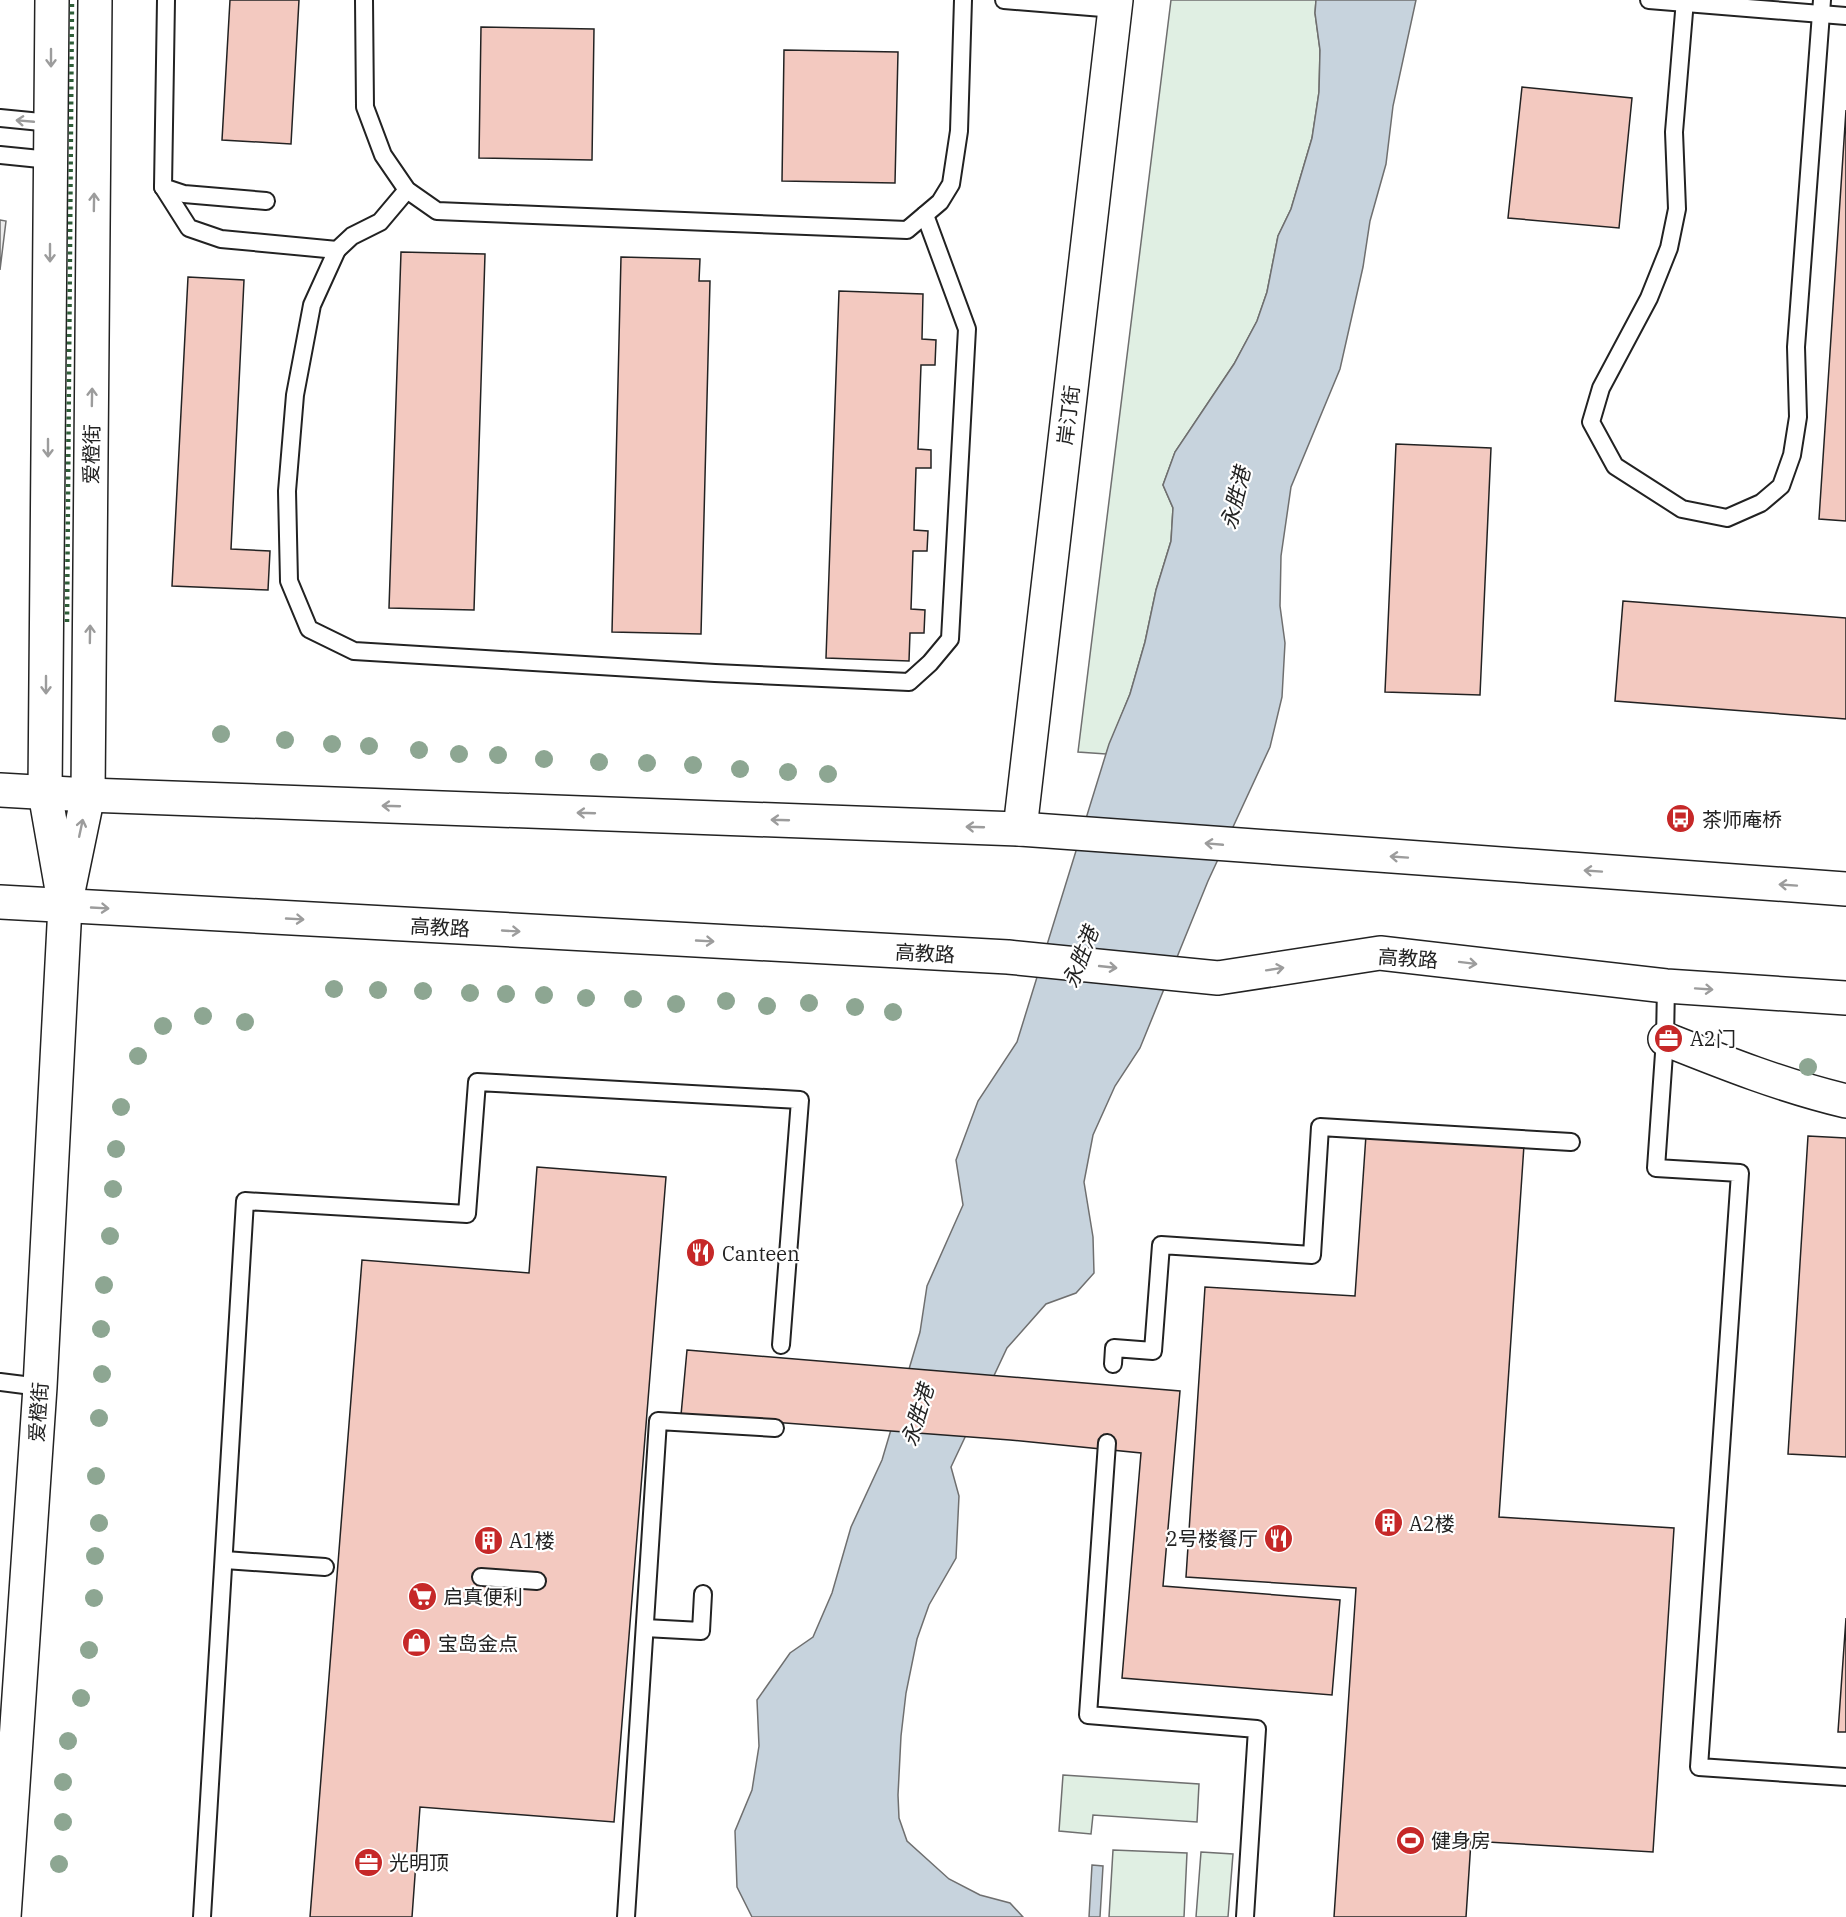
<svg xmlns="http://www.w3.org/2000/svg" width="1846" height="1917" viewBox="0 0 1846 1917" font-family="'IBM Plex Serif','Noto Sans SC',serif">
<rect width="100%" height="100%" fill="#fff"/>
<g fill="#e0efe3" stroke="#6f6f6f" stroke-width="1.5">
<polygon points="1171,0 1316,0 1315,13 1320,50 1319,92 1312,138 1291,209 1278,236 1267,292 1257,321 1234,364 1175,452 1163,485 1173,508 1171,541 1156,590 1145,642 1130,694 1106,754 1078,752"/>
<polygon points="1063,1775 1199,1784 1197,1822 1093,1815 1091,1834 1059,1831"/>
<polygon points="1113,1850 1187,1853 1184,1917 1109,1917"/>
<polygon points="1201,1852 1233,1854 1228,1917 1196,1917"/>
</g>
<polygon fill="#ededed" stroke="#6f6f6f" stroke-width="1.5" points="0,220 6,221 0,270"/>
<g fill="#c7d3dd" stroke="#6f6f6f" stroke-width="1.5">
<polygon points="1316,0 1416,0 1393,106 1386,164 1370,221 1363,267 1340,369 1291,487 1281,556 1280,606 1285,643 1282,697 1270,747 1208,881 1140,1048 1115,1086 1093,1135 1084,1182 1093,1237 1094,1273 1076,1293 1046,1304 1007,1348 951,1467 959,1496 956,1558 929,1605 917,1639 906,1693 901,1736 898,1795 899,1818 907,1841 949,1879 980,1895 1010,1903 1023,1917 752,1917 737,1887 735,1831 752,1790 759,1746 757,1700 790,1653 813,1637 832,1593 851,1527 882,1460 920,1332 927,1286 963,1205 956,1160 978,1101 1017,1042 1109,744 1130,694 1145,642 1156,590 1171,541 1173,508 1163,485 1175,452 1234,364 1257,321 1267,292 1278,236 1291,209 1312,138 1319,92 1320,50 1315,13"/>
<polygon points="1092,1865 1103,1866 1100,1917 1089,1917"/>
</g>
<g fill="#f3c9c0" stroke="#222" stroke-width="1.5">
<polygon points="230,0 299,0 291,144 222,140"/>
<polygon points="481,27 594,29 592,160 479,158"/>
<polygon points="784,50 898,52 895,183 782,181"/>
<polygon points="1522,87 1632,98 1619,228 1508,218"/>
<polygon points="1846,110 1846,521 1819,519"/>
<polygon points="401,252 485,254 474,610 389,608"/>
<polygon points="621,257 700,259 699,281 710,281 701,634 612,632"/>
<polygon points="188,277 244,280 231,549 270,551 268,590 172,586"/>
<polygon points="839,291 923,294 922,339 936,340 935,365 921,365 918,449 931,450 931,468 916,468 914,530 928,531 927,551 913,551 911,609 925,610 924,633 910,633 909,661 826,658"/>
<polygon points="1396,444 1491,448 1480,695 1385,692"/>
<polygon points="1623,601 1846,618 1846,719 1615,701"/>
<polygon points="1366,1135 1524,1145 1499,1517 1674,1528 1653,1852 1471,1841 1466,1917 1334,1917 1356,1588 1186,1577 1205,1287 1355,1296"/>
<polygon points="1808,1136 1846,1138 1846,1457 1788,1454"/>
<polygon points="537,1167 666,1177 614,1822 420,1807 412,1917 310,1917 362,1260 529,1273"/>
<polygon points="687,1350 1180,1391 1163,1586 1340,1600 1332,1695 1122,1678 1141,1453 1010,1440 681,1415"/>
<polygon points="1846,1618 1846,1732 1838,1732"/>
</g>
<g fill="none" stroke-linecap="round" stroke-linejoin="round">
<defs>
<g id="service">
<polyline points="166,0 163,187 184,194 266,201"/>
<polyline points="364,0 365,107 383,155 407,190 437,211 907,230 940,202 951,184 959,131 963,0"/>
<polyline points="1004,0 1115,9"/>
<polyline points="1649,0 1846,16"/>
<polyline points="1685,0 1674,132 1677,209 1669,248 1649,298 1601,388 1591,422 1615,466 1682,509 1727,518 1761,503 1781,486 1792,455 1798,417 1796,347 1822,0"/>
<polyline points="0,118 51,123"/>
<polyline points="0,155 50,160"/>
<polyline points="163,187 189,228 221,239 337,250 352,236 380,222 407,190"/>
<polyline points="337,250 312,305 295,395 287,491 289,581 309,629 354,651 715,673 909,682 930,663 950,639 967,329 925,215"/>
<polyline points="1666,986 1665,1039 1656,1168 1740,1173 1699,1767 1846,1777"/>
<polyline points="1113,1364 1114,1348 1153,1351 1161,1245 1312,1255 1320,1127 1571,1142"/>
<polyline points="0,1382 40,1387"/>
<polyline points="1107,1443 1088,1715 1257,1729 1245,1917"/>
<polyline points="225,1560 325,1567"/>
<polyline points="481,1577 537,1581"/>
<polyline points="645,1628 701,1631 703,1594"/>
<polyline points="202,1917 245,1201 467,1214 477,1082 800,1100 781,1345"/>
<polyline points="626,1917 658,1421 775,1428"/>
</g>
<g id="minor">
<polyline points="1020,829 1116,0"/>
<path d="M1665 1039C1725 1063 1783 1086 1846 1101"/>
</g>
<g id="tertiary">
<polyline points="52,0 45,793 62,890"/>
<polyline points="4,1917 40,1387 65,906 88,795 95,0"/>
</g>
<g id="secondary">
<polyline points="0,790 88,795 1020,829 1846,889"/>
<polyline points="0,902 1008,957 1218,978 1380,953 1666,986 1846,998"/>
</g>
</defs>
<use href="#service" stroke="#222" stroke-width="20"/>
<use href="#minor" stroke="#222" stroke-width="36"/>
<use href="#tertiary" stroke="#222" stroke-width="36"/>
<use href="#secondary" stroke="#222" stroke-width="36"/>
<use href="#service" stroke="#fff" stroke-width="16"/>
<use href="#minor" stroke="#fff" stroke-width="33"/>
<use href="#tertiary" stroke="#fff" stroke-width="33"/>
<use href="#secondary" stroke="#fff" stroke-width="33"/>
<polyline stroke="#2f5e38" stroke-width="4.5" stroke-dasharray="3 4.5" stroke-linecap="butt" points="67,622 72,0"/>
</g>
<g fill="#8da692">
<circle cx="221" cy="734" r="9"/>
<circle cx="285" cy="740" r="9"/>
<circle cx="332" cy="744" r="9"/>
<circle cx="369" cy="746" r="9"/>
<circle cx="419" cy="750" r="9"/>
<circle cx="459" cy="754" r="9"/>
<circle cx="498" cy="755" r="9"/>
<circle cx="544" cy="759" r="9"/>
<circle cx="599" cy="762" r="9"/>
<circle cx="647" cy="763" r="9"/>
<circle cx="693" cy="765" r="9"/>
<circle cx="740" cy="769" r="9"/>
<circle cx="788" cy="772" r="9"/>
<circle cx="828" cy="774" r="9"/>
<circle cx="334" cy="989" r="9"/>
<circle cx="378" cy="990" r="9"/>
<circle cx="423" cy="991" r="9"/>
<circle cx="470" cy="993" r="9"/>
<circle cx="506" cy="994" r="9"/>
<circle cx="544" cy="995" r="9"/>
<circle cx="586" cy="998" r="9"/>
<circle cx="633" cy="999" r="9"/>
<circle cx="726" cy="1001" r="9"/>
<circle cx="809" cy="1003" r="9"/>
<circle cx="676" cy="1004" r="9"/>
<circle cx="767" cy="1006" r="9"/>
<circle cx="855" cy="1007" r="9"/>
<circle cx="893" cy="1012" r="9"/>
<circle cx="203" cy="1016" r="9"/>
<circle cx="245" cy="1022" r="9"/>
<circle cx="163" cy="1026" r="9"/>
<circle cx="138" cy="1056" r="9"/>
<circle cx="1808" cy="1067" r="9"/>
<circle cx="121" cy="1107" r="9"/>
<circle cx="116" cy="1149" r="9"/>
<circle cx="113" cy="1189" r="9"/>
<circle cx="110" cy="1236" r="9"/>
<circle cx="104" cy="1285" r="9"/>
<circle cx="101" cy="1329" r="9"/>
<circle cx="102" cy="1374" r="9"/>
<circle cx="99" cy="1418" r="9"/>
<circle cx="96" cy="1476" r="9"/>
<circle cx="99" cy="1523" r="9"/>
<circle cx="95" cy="1556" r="9"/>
<circle cx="94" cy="1598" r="9"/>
<circle cx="89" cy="1650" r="9"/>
<circle cx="81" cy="1698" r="9"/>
<circle cx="68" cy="1741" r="9"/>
<circle cx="63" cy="1782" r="9"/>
<circle cx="63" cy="1822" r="9"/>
<circle cx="59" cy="1864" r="9"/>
</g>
<defs><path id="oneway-shaft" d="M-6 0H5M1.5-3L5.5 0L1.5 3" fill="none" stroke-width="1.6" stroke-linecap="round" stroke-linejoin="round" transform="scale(1.5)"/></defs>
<g stroke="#9c9c9c">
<use href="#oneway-shaft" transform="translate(51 58) rotate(90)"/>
<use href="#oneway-shaft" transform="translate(25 121) rotate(-175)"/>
<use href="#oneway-shaft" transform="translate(94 202) rotate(-89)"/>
<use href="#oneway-shaft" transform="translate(50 253) rotate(90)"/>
<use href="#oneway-shaft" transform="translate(92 397) rotate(-89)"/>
<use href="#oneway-shaft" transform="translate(48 448) rotate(90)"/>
<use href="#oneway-shaft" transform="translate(90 634) rotate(-89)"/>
<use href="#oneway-shaft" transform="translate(46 685) rotate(90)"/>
<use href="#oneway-shaft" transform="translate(391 806) rotate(-178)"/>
<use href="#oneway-shaft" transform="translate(586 813) rotate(-178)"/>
<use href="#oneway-shaft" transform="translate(780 820) rotate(-178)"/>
<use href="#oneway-shaft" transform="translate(975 827) rotate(-178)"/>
<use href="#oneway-shaft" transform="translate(81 828) rotate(-78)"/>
<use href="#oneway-shaft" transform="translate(1214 844) rotate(-175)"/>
<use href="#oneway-shaft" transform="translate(1399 857) rotate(-176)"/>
<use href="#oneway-shaft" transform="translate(1593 871) rotate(-176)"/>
<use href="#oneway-shaft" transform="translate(1788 885) rotate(-176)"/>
<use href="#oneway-shaft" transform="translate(100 908) rotate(3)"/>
<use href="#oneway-shaft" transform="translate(295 919) rotate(3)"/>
<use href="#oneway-shaft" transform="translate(511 931) rotate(3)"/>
<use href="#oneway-shaft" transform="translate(705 941) rotate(3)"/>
<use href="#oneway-shaft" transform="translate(1468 963) rotate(7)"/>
<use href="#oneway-shaft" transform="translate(1108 967) rotate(6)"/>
<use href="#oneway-shaft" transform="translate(1275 969) rotate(-9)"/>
<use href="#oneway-shaft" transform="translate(1704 989) rotate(4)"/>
</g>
<defs>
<symbol id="bus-disc" viewBox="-11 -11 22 22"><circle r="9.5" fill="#c62828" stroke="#fff"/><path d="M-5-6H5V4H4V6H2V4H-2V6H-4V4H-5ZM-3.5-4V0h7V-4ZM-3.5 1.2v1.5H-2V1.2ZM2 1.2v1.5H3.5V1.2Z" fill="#fff"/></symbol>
<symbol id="office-disc" viewBox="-11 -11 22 22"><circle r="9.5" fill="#c62828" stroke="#fff"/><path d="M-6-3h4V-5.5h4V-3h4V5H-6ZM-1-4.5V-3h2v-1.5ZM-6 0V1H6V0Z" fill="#fff"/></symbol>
<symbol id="restaurant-disc" viewBox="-11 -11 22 22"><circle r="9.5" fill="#c62828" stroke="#fff"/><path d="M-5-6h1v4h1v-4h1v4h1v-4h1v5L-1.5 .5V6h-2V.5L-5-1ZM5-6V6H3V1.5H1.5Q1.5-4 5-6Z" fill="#fff"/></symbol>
<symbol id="building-disc" viewBox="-11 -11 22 22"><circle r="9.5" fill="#c62828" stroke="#fff"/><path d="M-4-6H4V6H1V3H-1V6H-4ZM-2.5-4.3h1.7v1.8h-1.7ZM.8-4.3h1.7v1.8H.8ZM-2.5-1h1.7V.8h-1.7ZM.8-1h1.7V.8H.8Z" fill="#fff"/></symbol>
<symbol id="supermarket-disc" viewBox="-11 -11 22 22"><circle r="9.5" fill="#c62828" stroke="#fff"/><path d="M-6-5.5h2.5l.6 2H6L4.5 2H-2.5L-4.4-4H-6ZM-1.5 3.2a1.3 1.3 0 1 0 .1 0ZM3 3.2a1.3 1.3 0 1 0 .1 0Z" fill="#fff"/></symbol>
<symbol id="shop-disc" viewBox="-11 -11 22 22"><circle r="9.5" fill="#c62828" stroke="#fff"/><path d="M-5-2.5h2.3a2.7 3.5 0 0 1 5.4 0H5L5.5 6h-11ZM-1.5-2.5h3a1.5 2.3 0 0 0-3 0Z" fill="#fff"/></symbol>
<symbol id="stadium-disc" viewBox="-11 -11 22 22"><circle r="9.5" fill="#c62828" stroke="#fff"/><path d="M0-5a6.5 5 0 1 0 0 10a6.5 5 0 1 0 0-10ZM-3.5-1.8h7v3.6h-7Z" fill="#fff"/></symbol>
</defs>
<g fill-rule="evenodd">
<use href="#bus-disc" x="1664" y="802" width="33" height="33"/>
<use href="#office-disc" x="1652" y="1022" width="33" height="33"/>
<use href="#restaurant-disc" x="684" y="1236" width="33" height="33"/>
<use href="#building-disc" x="1372" y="1506" width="33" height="33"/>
<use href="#restaurant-disc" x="1262" y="1522" width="33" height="33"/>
<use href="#building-disc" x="472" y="1524" width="33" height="33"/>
<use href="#supermarket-disc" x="406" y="1580" width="33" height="33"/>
<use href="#shop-disc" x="400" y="1626" width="33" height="33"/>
<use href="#stadium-disc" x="1394" y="1824" width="33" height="33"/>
<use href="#office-disc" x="352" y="1846" width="33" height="33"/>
</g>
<g text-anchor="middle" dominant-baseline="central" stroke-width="4.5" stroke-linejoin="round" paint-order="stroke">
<g font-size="20" fill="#222" stroke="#fff">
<text transform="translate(1068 415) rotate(-83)">岸汀街</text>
<text transform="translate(91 454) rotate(-89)">爱橙街</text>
<text transform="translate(440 927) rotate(3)">高教路</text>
<text transform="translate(925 953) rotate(3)">高教路</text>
<text transform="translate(1408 958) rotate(4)">高教路</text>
<text transform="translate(38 1412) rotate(-86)">爱橙街</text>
</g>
<g font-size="20" fill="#222" stroke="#fff" text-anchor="start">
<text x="1702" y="819">茶师庵桥</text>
<text x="1690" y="1038">A2门</text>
<text x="722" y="1253">Canteen</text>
<text x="1409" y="1523">A2楼</text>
<text x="1258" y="1538" text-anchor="end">2号楼餐厅</text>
<text x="509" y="1540">A1楼</text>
<text x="443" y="1596">启真便利</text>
<text x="438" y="1643">宝岛金点</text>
<text x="1431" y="1840">健身房</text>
<text x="389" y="1862">光明顶</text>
</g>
<g font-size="21" font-style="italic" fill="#222" stroke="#fff">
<text transform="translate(1235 498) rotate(-76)">永胜港</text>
<text transform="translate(1080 957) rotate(-69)">永胜港</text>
<text transform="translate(917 1415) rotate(-73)">永胜港</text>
</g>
</g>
</svg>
